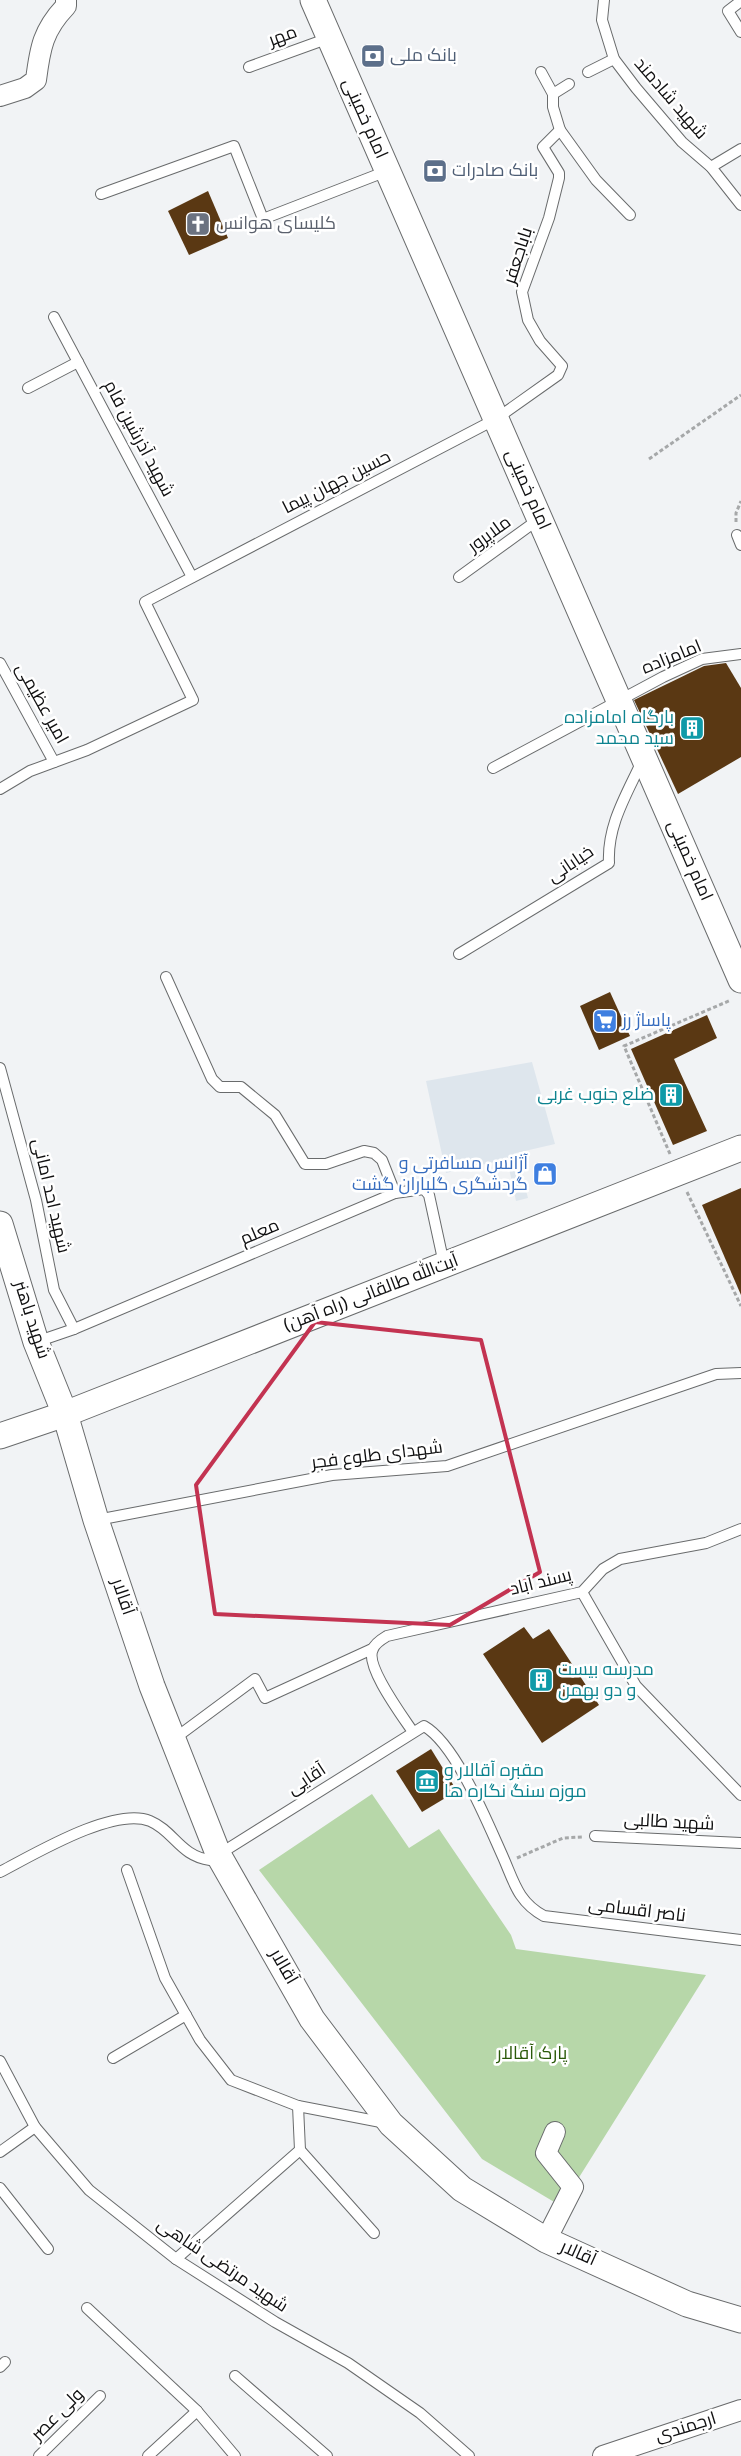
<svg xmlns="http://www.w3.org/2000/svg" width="741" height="2456" viewBox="0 0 741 2456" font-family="Overpass,Cairo,sans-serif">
<rect width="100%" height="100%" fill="#f1f3f5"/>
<polygon fill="#dee6ed" points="532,1062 555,1144 516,1153 528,1198 516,1201 507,1159 446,1173 426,1081"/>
<polygon fill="#b7d7a9" points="372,1794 409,1848 439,1829 511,1935 516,1949 706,1975 573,2187 571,2212 482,2159 259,1870"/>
<g fill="#5a3813">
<polygon points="208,191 228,238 189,255 168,211"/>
<polygon points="726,663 741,688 741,757 678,794 634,700 704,666"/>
<polygon points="610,992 630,1036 599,1050 580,1006"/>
<polygon points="707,1015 717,1038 674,1059 707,1131 673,1145 631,1049"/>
<polygon points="741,1188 741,1295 702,1205"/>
<polygon points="524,1627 533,1639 549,1629 599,1705 542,1743 483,1654"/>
<polygon points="431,1749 457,1791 422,1812 396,1771"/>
</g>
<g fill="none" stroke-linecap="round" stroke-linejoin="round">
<defs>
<g id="service">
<polyline points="604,0 602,20 614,59 636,88 682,142 711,167 741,205"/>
<polyline points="741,1 728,11 741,32"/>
<polyline points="249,67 329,38"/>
<polyline points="541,72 553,94 569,84"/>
<polyline points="588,72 614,59"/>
<polyline points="553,94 553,107 560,130"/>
<polyline points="711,167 741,149"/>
<polyline points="101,194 234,146 263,219 387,171"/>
<polyline points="54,317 192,577"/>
<polyline points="28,388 78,362"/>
<polyline points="737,535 741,545"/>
<polyline points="459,577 539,519"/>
<polyline points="0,663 54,762"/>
<polyline points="493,768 663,677 702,659 741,654"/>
<polyline points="0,789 30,771 87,750 193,700 145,602 496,419 558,375 562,366 540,341 528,320 522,292 549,218 559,178 559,173 543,147 560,130 596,180 630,215"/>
<path d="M459 954 609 863C607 825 627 794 642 761"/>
<polyline points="166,977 212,1079 220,1087 241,1087 275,1115 305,1164 326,1164 364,1151 374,1153 382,1160 395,1193"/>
<polyline points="0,1068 36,1200 54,1290 74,1329"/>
<polyline points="36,1342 74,1329 395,1193 424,1189 429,1195 444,1264"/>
<polyline points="97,1520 332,1475 447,1466 716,1374 741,1373"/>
<polyline points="582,1592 636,1686 741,1795"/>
<path d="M413 1732C403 1717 364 1665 373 1649 375 1643 382 1639 387 1636L582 1592 603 1569 620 1559 706 1543 741 1529"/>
<polyline points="174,1739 255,1679 265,1698 372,1649"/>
<polyline points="595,1836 741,1843"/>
<polyline points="127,1870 165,1978 200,2040 231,2080 298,2106"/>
<path d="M0 1872C33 1855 114 1806 150 1821 174 1831 180 1856 210 1860L424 1726C456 1744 488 1824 503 1857 514 1882 518 1902 544 1916L741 1940"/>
<polyline points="113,2058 186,2015"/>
<polyline points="0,2061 35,2127 89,2190 176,2259 275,2322 348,2363 420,2413 469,2456"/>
<polyline points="300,2150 374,2233"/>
<polyline points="0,2152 35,2127"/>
<polyline points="0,2188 48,2249"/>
<polyline points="176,2259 300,2150 298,2106 386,2123"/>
<polyline points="87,2308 197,2411 235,2456"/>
<polyline points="0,2367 5,2362"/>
<polyline points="235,2376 327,2456"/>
<polyline points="39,2456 100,2396"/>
<polyline points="148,2456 197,2411"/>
</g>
<g id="minor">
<path d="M0 96 25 88 36 80C40 48 43 30 66 6V0"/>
<polyline points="546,2240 573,2187 546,2153 555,2132"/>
<polyline points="603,2456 741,2410"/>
</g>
<g id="tertiary">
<polyline points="313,0 741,980"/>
<polyline points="0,1224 36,1342 65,1414 96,1520 152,1686 219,1856 312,2019 391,2124 462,2189 546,2240 687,2304 741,2320"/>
<polyline points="0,1436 65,1414 741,1148"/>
</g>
</defs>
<use href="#service" stroke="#696b6c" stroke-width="12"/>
<use href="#minor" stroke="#696b6c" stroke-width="22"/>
<use href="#tertiary" stroke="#696b6c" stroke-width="27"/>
<g stroke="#a6a8a9" stroke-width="3" stroke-dasharray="4 2.5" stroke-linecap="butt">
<polyline points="649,459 741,395"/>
<polyline points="736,522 736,513 741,501"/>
<polyline points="670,1154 624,1046 731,1000"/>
<polyline points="687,1192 741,1306"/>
<polyline points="517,1858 563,1838 582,1837"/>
</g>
<use href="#service" stroke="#fff" stroke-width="10"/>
<use href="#minor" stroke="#fff" stroke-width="20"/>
<use href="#tertiary" stroke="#fff" stroke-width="25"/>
</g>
<path fill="none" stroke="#c33351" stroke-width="4" stroke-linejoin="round" d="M315 1322 481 1340 540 1572 450 1625 215 1614 196 1485Z"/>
<defs>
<symbol id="bank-square" viewBox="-11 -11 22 22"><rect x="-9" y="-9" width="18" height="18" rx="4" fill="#5c6f8a" stroke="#fff"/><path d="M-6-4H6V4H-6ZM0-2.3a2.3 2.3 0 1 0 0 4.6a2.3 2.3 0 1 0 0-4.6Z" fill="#fff"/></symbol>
<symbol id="church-square" viewBox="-11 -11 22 22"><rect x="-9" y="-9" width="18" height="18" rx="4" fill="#6b7280" stroke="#fff"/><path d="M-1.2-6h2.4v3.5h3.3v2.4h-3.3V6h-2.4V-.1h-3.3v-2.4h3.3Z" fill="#fff"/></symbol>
<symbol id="building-square" viewBox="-11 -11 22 22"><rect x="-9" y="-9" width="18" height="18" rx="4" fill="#0f9aa8" stroke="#fff"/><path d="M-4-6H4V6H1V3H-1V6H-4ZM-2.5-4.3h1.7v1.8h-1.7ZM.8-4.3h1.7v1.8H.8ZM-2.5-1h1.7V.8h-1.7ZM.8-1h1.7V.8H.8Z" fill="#fff"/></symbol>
<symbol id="supermarket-square" viewBox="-11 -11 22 22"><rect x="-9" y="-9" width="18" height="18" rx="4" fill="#3f7fe0" stroke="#fff"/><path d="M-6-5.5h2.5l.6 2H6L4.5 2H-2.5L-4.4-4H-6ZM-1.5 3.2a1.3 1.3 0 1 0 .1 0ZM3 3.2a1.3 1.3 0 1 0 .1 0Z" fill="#fff"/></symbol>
<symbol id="shop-square" viewBox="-11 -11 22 22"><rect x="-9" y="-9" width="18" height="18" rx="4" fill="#3f7fe0" stroke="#fff"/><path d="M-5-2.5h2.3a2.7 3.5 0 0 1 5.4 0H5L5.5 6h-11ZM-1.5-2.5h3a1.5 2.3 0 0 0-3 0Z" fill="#fff"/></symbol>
<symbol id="museum-square" viewBox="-11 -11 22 22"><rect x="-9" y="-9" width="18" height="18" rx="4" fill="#0f9aa8" stroke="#fff"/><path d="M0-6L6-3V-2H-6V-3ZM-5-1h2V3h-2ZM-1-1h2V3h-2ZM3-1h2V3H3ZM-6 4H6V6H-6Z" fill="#fff"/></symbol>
</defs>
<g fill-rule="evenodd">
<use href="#bank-square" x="359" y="42" width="28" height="28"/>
<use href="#bank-square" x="421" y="157" width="28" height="28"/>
<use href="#church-square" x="184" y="210" width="28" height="28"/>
<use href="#building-square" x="678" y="714" width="28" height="28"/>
<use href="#supermarket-square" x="591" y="1007" width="28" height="28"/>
<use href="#building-square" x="657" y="1081" width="28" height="28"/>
<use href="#shop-square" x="531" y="1160" width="28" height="28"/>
<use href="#building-square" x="527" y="1666" width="28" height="28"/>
<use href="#museum-square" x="413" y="1767" width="28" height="28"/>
</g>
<g text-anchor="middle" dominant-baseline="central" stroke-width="5" stroke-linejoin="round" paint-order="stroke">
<g font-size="18" fill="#101011" stroke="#fff">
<text transform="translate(283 37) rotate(-20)">مهر</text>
<text transform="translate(670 99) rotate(49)">شهید شادمند</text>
<text transform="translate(364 119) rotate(66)">امام خمینی</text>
<text transform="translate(519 256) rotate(-72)">باباجعفر</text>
<text transform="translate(138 439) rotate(62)">شهید آذرشین فام</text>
<text transform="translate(337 483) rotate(-27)">حسین جهان پیما</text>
<text transform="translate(527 490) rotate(66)">امام خمینی</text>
<text transform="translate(490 535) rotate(-36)">ملاپرور</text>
<text transform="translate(672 658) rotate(-22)">امامزاده</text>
<text transform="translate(41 704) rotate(61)">امیر عظیمی</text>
<text transform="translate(689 861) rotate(66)">امام خمینی</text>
<text transform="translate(571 865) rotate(-34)">خیابانی</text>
<text transform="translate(50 1196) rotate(77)">شهید احد امانی</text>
<text transform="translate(260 1233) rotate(-23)">معلم</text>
<text transform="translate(371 1294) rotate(-21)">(راه آهن) آیت‌الله طالقانی</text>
<text transform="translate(31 1320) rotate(72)">شهید باهنر</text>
<text transform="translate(377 1456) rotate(-7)">شهدای طلوع فجر</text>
<text transform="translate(541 1583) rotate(-14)">پسند آباد</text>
<text transform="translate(122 1597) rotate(71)">آقالار</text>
<text transform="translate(307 1780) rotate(-33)">آقایی</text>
<text transform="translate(669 1823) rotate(3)">شهید طالبی</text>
<text transform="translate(637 1911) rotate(7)">ناصر اقسامی</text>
<text transform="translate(283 1967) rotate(60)">آقالار</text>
<text transform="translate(578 2254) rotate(24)">آقالار</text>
<text transform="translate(222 2266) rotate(34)">شهید مرتضی شاهی</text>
<text transform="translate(58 2415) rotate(-45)">ولی عصر</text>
<text transform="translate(686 2428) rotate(-17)">ارجمندی</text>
</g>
<g font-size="18" fill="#4e5e75" stroke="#fff" text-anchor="start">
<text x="390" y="56">بانک ملی</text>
<text x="452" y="171">بانک صادرات</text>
</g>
<g font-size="18" fill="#5b616d" stroke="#fff" text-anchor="start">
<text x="216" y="224">کلیسای هوانس</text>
</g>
<g font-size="18" fill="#0d838f" stroke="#fff" text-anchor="end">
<text x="674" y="718">بارگاه امامزاده<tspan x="674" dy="21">سید محمد</tspan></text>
<text x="654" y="1095">ضلع جنوب غربی</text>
<text x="558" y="1670" text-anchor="start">مدرسه بیست<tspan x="558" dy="21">و دو بهمن</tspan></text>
<text x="444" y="1771" text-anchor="start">مقبره آقالار و<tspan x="444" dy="21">موزه سنگ نگاره ها</tspan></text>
</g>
<g font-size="18" fill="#366cbe" stroke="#fff" text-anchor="start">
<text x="622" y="1021">پاساژ رز</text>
<text x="528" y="1164" text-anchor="end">آژانس مسافرتی و<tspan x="528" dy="21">گردشگری گلباران گشت</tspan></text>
</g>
<g font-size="18" fill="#2a5908" stroke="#fff">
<text x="532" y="2054">پارک آقالار</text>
</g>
</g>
</svg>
